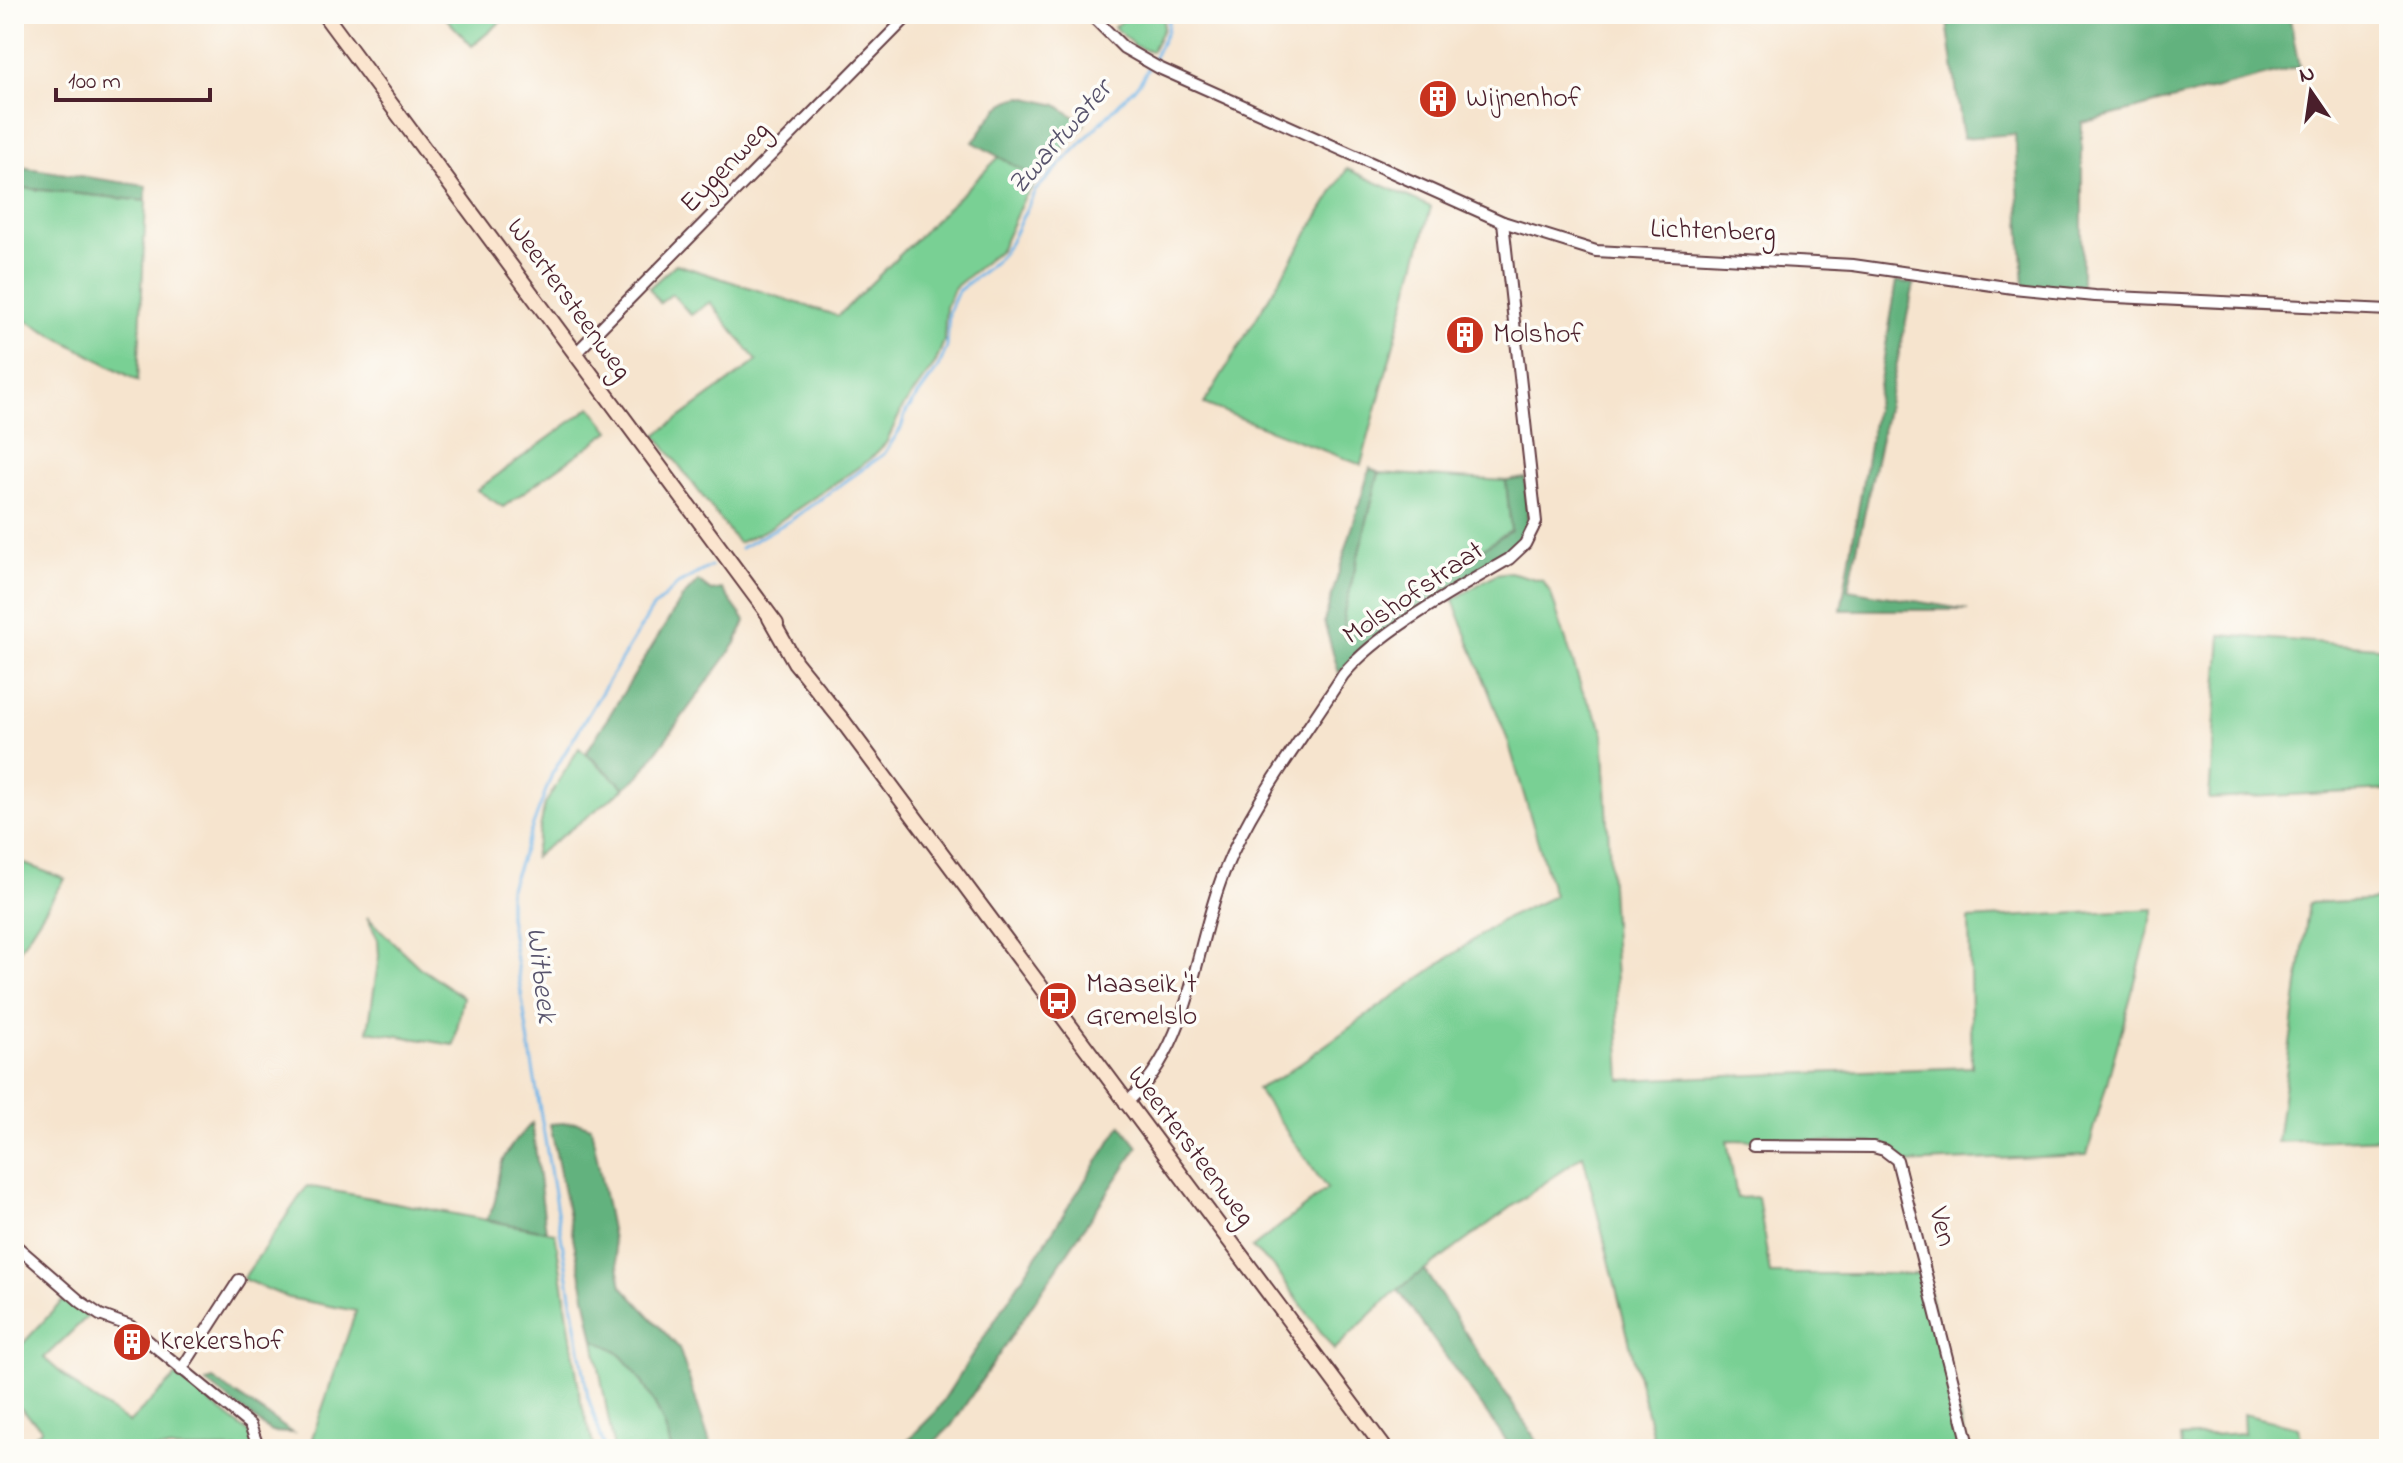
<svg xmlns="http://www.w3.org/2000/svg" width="2403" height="1463" viewBox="0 0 2403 1463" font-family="'Indie Flower',sans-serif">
<rect width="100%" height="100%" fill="#fdfcf7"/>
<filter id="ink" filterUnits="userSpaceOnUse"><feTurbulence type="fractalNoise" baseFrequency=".0125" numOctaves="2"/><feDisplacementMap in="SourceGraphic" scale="16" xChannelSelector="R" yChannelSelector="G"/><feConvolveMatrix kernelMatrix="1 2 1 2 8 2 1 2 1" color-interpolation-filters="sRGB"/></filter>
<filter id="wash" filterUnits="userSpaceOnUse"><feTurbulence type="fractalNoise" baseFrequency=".006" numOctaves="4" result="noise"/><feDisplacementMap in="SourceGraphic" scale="32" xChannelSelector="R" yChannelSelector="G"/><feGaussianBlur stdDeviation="1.8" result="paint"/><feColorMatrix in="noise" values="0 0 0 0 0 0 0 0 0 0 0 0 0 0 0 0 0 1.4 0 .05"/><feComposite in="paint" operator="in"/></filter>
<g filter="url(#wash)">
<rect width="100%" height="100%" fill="#f6e4ce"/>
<g fill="#79d094" stroke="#627860" stroke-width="2">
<polygon points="442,14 510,14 472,46"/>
<polygon points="1119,14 1164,14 1163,29 1151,52 1135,46 1114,27 1123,20"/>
<polygon points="999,157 1038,179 1024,198 1001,249 954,288 946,307 944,341 935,364 903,407 886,443 869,460 768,529 738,543 656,435 757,361 710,302 691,315 672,294 660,303 649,288 676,264 838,316"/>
<polygon points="1347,169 1431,207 1361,465 1204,404"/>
<polygon points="14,187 146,201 138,381 14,314"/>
<polygon points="591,407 610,431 503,507 477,490"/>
<polygon points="1379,473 1506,481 1511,530 1345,639 1344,612"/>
<polygon points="1510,572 1543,581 1551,594 1582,690 1603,728 1621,1080 1972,1067 1969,919 2155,909 2087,1155 1902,1163 1872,1143 1727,1140 1737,1198 1758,1197 1770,1274 1925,1274 1967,1449 1656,1449 1583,1155 1391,1295 1334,1350 1274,1267 1252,1248 1327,1189 1257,1089 1279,1078 1500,921 1554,896 1508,741 1453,600 1496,574"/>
<polygon points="2221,635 2389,648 2389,790 2209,799"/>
<polygon points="579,748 625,788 534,857 545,804"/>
<polygon points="14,860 65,879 14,958"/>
<polygon points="2389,899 2389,1138 2277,1142 2309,903"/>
<polygon points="367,917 419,967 463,997 454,1045 368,1031 379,956 378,940"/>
<polygon points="307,1186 555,1233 581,1402 595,1449 330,1449 312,1438 356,1311 289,1298 243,1279"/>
<polygon points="67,1296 90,1314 44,1358 84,1393 129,1423 176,1376 250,1434 254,1449 21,1449 42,1429 14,1402 14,1353"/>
<path d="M594 1340C601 1344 611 1346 616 1351 641 1374 665 1417 671 1449H614Z"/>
<polygon points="2243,1414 2298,1427 2302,1449 2181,1449 2180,1437 2244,1433"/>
</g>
<g fill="#62b27e" stroke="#566854" stroke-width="2">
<polygon points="1946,14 2289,14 2299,67 2082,123 2082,293 2024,286 2015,134 1963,138"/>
<path d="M1023 97 1057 105 1085 124 1038 179 973 142C988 122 998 99 1023 97Z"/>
<polygon points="14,166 146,186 146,201 14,187"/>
<polygon points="1897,281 1914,284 1848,590 1968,610 1841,610"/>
<polygon points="1370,468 1379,473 1344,612 1345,639 1511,530 1506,481 1525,478 1528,525 1510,552 1412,612 1363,647 1339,673 1324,622"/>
<polygon points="698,581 711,591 722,589 745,621 736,643 638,777 625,788 586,753 682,598"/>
<path d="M577 1122 591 1127 622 1286 679 1348 712 1449H671C665 1417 641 1374 616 1351 611 1346 601 1344 594 1340L550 1124Z"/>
<path d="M532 1123 546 1231 486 1220C502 1195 493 1188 501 1165 507 1148 520 1136 532 1123Z"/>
<polygon points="1121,1125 1138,1147 951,1426 927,1449 899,1449 935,1413"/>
<polygon points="1424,1270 1542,1449 1512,1449 1398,1290"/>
<polygon points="213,1379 293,1433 271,1432 206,1382"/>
</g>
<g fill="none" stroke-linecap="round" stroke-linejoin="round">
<g stroke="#72b6e8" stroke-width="3">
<polyline points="1153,59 1167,31 1169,14"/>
<polyline points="741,548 791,520 884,454 901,428 906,412 938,368 947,347 949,312 958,291 995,262 1010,243 1035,191 1140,82 1148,69"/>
<polyline points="605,1449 588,1397 531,1056 509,916 509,890 552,774 652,609 678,584 711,566"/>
</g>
</g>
</g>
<g filter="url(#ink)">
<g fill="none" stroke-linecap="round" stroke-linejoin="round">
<defs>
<g id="minor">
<polyline points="1090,14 1124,48 1159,68 1503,222 1596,251 1853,265 2013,288 2095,296 2389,310"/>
<polyline points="575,354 910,14"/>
<path d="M1125 1104C1193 1046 1193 949 1224 872 1252 802 1303 738 1343 675 1379 631 1459 588 1509 559L1525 544 1536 522 1503 222"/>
<polyline points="1754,1146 1873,1147 1884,1150 1897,1160 1970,1449"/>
<polyline points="14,1244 81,1302 100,1315 130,1326 250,1425 259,1449"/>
<polyline points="181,1370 239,1280"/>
</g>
<g id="secondary">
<polyline points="324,14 776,624"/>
<polyline points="770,618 795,662 842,720 1385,1449"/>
</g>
</defs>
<use href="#minor" stroke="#643d43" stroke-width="14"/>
<use href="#secondary" stroke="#643d43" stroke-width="18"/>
<use href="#minor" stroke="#fff" stroke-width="10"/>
<use href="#secondary" stroke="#fbe5cf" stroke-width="14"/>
</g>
</g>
<defs>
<symbol id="building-disc" viewBox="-11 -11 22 22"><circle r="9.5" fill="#c8321e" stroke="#fdfcf7"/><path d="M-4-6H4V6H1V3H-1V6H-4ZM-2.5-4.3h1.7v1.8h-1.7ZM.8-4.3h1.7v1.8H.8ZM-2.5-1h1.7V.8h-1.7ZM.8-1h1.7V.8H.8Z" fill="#fff"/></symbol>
<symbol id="bus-disc" viewBox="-11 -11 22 22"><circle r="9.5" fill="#c8321e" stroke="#fdfcf7"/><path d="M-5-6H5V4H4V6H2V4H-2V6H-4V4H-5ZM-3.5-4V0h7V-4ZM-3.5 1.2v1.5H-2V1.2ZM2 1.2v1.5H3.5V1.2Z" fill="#fff"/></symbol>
</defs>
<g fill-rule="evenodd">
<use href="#building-disc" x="1416" y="77" width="44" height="44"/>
<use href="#building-disc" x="1443" y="313" width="44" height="44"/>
<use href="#bus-disc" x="1036" y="979" width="44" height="44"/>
<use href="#building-disc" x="110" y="1320" width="44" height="44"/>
</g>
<g text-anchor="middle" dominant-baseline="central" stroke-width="7" stroke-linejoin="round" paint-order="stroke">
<g font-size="28" fill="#4a1f2b" stroke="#fdfcf7" text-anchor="start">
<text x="1466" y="99">Wijnenhof</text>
<text x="1493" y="335">Molshof</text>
<text x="1086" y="985">Maaseik 't<tspan x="1086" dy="32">Gremelslo</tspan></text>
<text x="160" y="1342">Krekershof</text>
</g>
<g font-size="28" fill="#4a1f2b" stroke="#fdfcf7">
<text transform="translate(726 168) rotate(-46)">Eygenweg</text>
<text transform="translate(1713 232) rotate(2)">Lichtenberg</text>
<text transform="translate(568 300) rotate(54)">Weertersteenweg</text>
<text transform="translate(1414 594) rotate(-34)">Molshofstraat</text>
<text transform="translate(1190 1147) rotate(53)">Weertersteenweg</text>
<text transform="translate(1941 1227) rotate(76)">Ven</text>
</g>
<g font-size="30" font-style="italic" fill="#58546d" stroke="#fdfcf7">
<text transform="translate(1061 138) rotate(-49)">Zwartwater</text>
<text transform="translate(540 975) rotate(83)">Witbeek</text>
</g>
</g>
<rect width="2403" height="1463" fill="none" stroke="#fdfcf7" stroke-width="48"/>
<g transform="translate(2311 92) rotate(347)" stroke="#fdfcf7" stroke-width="6" paint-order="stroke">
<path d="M0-6L14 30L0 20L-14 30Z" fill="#4a1f2b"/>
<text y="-12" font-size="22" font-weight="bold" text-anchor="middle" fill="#4a1f2b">N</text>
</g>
<path d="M56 88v12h154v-12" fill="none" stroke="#4a1f2b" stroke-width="4"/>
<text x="68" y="88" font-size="24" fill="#4a1f2b" stroke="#fdfcf7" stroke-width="6" paint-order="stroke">100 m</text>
</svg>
